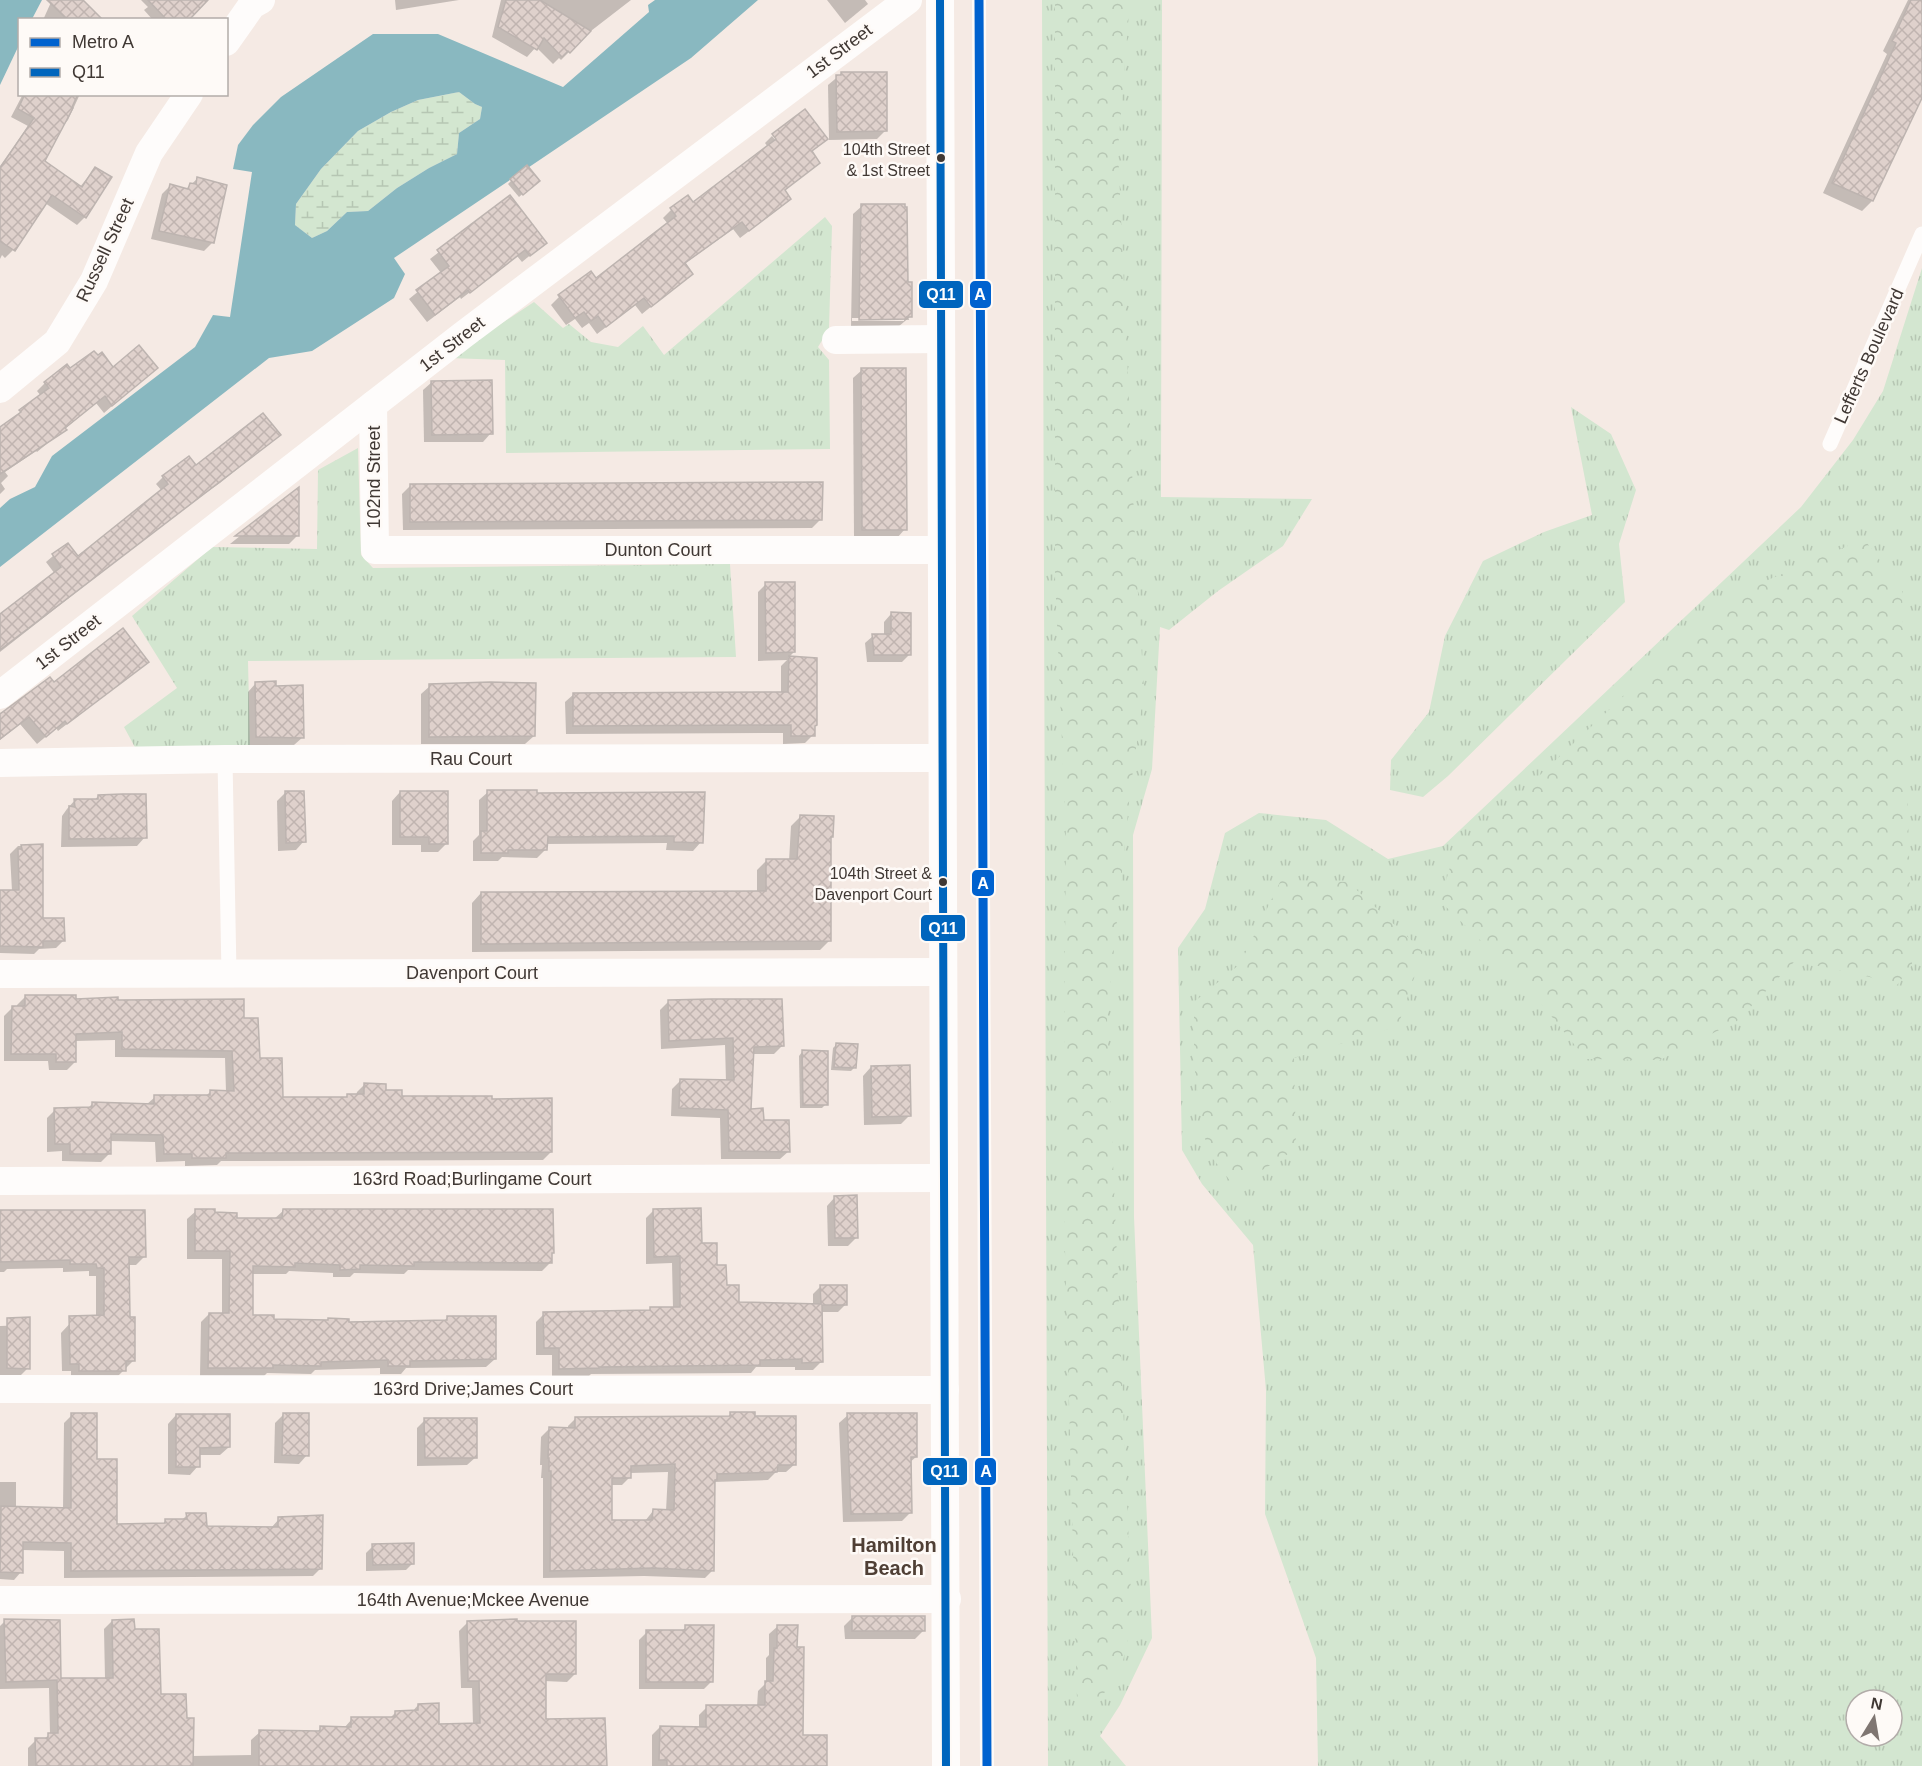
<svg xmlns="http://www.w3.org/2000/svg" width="1922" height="1766" viewBox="0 0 1922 1766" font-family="Helvetica,sans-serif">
<defs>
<pattern id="grass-tufts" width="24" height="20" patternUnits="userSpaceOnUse" patternTransform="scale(1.5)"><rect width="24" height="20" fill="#d3e6d0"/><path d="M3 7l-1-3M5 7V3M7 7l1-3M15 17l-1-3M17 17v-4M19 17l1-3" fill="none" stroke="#b6c6b3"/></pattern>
<pattern id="forest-crowns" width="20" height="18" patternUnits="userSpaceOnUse" patternTransform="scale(1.5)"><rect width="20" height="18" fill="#d3e6d0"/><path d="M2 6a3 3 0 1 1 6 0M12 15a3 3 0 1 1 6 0" fill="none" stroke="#b6c6b3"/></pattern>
<pattern id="wetland-marsh" width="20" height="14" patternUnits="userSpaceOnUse" patternTransform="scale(1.5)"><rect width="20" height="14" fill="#d3e6d0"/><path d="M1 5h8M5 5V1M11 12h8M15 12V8" fill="none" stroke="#b6c6b3"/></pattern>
<pattern id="building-cross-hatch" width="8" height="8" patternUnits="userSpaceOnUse" patternTransform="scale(1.5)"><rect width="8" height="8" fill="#dfd1cc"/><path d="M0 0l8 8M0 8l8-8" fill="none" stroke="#c0b4b0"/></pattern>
</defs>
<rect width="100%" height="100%" fill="#f5eae4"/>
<g fill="url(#grass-tufts)" fill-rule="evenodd">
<polygon points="1042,0 1162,0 1161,497 1312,499 1283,546 1218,591 1169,630 1160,627 1152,769 1133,835 1134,1217 1152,1638 1120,1705 1100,1736 1126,1766 1048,1766"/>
<polygon points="825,217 832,226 829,329 818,347 829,360 830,449 506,453 505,360 449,358 534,302 563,328 569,324 591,342 618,347 643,326 664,355"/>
<path d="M1922 268V1766H1318L1316 1658 1265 1514 1266 1390 1253 1245 1202 1184 1182 1150 1178 948 1205 909 1225 833 1259 813 1326 820 1388 859 1443 846 1801 507 1853 440 1883 391ZM1856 1700H1892V1736H1856Z"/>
<polygon points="1571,407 1611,434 1636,490 1619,544 1625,602 1448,776 1423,797 1390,790 1391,760 1429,712 1445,636 1483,561 1544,532 1592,515"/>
<polygon points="358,448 361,555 373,568 730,564 736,657 248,661 250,747 137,751 124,727 177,688 132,616 212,547 317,549 318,470"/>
</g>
<g fill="url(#forest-crowns)">
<polygon points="1055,0 1130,0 1118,149 1136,562 1144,689 1130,793 1107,1018 1132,1619 1123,1661 1099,1702 1077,1700 1063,1175 1066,837 1055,576"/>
<polygon points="1864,539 1902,590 1912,965 1894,989 1870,977 1795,961 1737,1021 1660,1060 1586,1059 1527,986 1440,901 1453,857 1699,625 1756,585"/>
<polygon points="1281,880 1348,882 1423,951 1398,1026 1294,1058 1296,1149 1235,1187 1207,1151 1194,1065 1194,1002 1240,964"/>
</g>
<polygon fill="url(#wetland-marsh)" points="459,92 475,104 482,107 480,119 459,133 457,154 429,168 397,188 368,211 347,212 327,231 312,238 295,225 296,204 321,169 358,131 391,112 418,100"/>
<g fill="#89b8c0" fill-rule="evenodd">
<polygon points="0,0 42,0 32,19 20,20 19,45 0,85"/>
<path d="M655 0H758L691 58 394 258 405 274 394 298 312 351 269 358 0 567V508L10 499 35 487 52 456 195 347 213 315 230 317 252 172 233 169 238 145 253 125 281 97 373 34H438L563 87 649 12 648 5ZM459 92 475 104 482 107 480 119 459 133 457 154 429 168 397 188 368 211 347 212 327 231 312 238 295 225 296 204 321 169 358 131 391 112 418 100Z"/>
</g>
<g fill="#0003" fill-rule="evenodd">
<polygon points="52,0 81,0 91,20 43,20"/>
<polygon points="141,0 201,0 184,20 153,20 144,10 148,7"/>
<polygon points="395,0 459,0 396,10"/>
<polygon points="501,0 631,0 587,34 561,60 559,58 553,64 536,47 527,57 492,37"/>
<polygon points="827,0 865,0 868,4 845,23"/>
<polygon points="1908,0 1922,0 1922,94 1872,201 1862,211 1823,193 1887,54 1883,51"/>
<polygon points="841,74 886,130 877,139 829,140 828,85"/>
<polygon points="23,94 80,94 68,120 61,128 43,161 80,187 95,168 85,217 77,225 45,203 13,250 5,258 2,255 0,259 0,166 28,126 11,117"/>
<polygon points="772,136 780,146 826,139 811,152 818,163 784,191 790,199 781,207 740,238 733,229 684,264 691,274 642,314 635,305 597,334 589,323 582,328 575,319 566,325 551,305 559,297 595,280 668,224 663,218 671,210 693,204 768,147 765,143"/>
<polygon points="197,179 225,186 212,243 204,251 151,239 162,194 170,186 185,190"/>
<polygon points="511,181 534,184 519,197 508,184"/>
<polygon points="510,197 545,243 522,262 517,256 461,299 460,297 427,322 409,299 441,273 430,259"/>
<path d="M862 206 906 284 911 316 898 327H851L853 214ZM852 318H904V321H852Z"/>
<polygon points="156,368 104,413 96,403 37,452 36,451 5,472 8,476 1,483 5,489 0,494 0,428 41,396 37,391 45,383 70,371"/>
<polygon points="862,370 905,529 897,538 854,538 853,378"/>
<polygon points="432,382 491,433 483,442 424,442 423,390"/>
<polygon points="272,441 220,483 176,514 0,652 0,616 55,574 46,562 53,556 67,545 77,558 162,491 156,484 163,477"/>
<polygon points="411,485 821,519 812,528 403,530 402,494"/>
<polygon points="297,490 297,536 289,544 230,544"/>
<polygon points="766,584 794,652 788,658 815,659 813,735 805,743 783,744 783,733 566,734 565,702 574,694 781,693 781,666 787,660 758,661 758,592"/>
<polygon points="891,614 910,654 902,662 867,662 865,643 873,636 884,636 884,622"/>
<polygon points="147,662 58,731 56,728 37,744 20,724 0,740 0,713 11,709 54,684"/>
<polygon points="256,683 274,687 303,737 294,745 248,745 248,692"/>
<polygon points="430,686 534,736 525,744 421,744 421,694"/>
<polygon points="400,792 447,843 438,852 421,852 421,845 392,845 392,801"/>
<polygon points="488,792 536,795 701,842 693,851 666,850 667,843 546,844 546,849 537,858 502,857 498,861 473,861 473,841 479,835 479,800"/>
<polygon points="285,793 304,841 296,850 278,851 277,801"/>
<polygon points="98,796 145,837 137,846 61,847 62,816 67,809 75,800 94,801"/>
<polygon points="800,817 832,837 830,839 829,941 820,950 472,952 472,903 481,893 757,892 757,870 766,861 789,861 791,826"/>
<polygon points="18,846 42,846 42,919 63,941 56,948 39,949 34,954 0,953 0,891 12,891 10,854"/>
<polygon points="25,997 75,1001 117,1001 243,1020 258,1060 282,1098 344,1099 347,1096 356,1096 357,1092 365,1084 400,1098 491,1101 551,1152 543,1160 221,1161 217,1165 185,1166 185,1161 156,1162 155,1142 109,1141 109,1154 101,1162 62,1161 62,1151 47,1152 47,1118 55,1110 87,1109 93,1103 146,1105 155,1097 206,1096 210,1092 226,1092 225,1058 115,1057 115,1040 75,1041 75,1062 67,1070 49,1070 48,1061 4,1061 4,1016 12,1008 17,1008 17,1005"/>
<polygon points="668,1002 782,1046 774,1054 752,1054 749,1110 789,1151 780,1159 721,1159 720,1118 671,1116 672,1089 681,1080 726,1082 725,1045 661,1049 660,1010"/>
<polygon points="836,1045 855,1067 851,1071 831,1070 833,1048"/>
<polygon points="802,1052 826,1104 822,1108 800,1108 799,1056"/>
<polygon points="871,1067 910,1115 901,1124 864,1125 863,1076"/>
<polygon points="835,1197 857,1237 848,1246 828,1246 827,1206"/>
<polygon points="654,1210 700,1245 737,1304 813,1305 813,1294 821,1286 846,1304 838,1312 820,1312 821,1362 813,1370 795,1370 795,1367 756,1367 751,1373 591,1374 589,1376 552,1376 552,1355 536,1355 536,1322 544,1314 648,1312 651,1308 673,1308 672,1263 646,1264 646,1218"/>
<polygon points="196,1211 235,1219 274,1219 283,1211 550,1255 550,1263 542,1271 408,1270 404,1274 354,1273 350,1277 333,1277 333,1273 289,1271 286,1274 251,1274 252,1316 272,1321 347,1323 443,1322 447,1318 495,1359 486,1367 406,1368 401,1374 380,1374 380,1368 315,1370 311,1374 267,1373 264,1376 200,1376 201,1322 209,1314 222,1314 222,1259 187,1259 187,1219"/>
<polygon points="0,1213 144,1257 136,1265 128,1265 129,1318 133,1361 116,1378 71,1378 71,1371 62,1371 61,1333 75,1318 96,1317 96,1276 89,1276 89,1271 63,1272 63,1268 7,1269 4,1272 0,1272"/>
<polygon points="28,1325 28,1368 20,1376 0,1376 0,1326"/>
<polygon points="284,1414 307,1455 299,1464 274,1463 275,1423"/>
<path d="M731 1414 753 1418 795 1464 786 1472H776L768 1480 714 1482 713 1570 705 1578 644 1576 543 1578V1478H541L542 1465H540L541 1437 549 1429H568V1426L576 1418H726ZM668 1472 666 1511H653L645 1521H610L611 1485H622L630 1477V1473Z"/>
<polygon points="72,1415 96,1461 115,1525 162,1525 166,1520 182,1520 187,1515 205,1528 271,1528 279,1519 321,1568 313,1576 64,1578 64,1551 22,1550 21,1572 14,1580 0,1579 0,1482 16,1482 16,1508 63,1509 64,1423"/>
<polygon points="176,1415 229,1447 220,1455 198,1455 198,1466 190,1475 168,1474 168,1424"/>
<polygon points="848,1415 916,1457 909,1463 910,1513 902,1521 843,1522 839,1423"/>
<polygon points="425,1420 476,1457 467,1465 417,1466 417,1428"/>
<polygon points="373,1546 413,1563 406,1570 366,1571 366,1553"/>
<polygon points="853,1617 924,1630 915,1639 845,1639 844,1626"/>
<polygon points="5,1621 59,1679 105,1679 104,1629 112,1621 133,1630 159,1696 186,1720 192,1756 251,1755 251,1740 260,1732 316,1733 321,1728 344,1728 352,1719 389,1719 396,1712 412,1712 418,1705 437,1725 473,1725 472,1688 461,1688 459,1631 467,1623 575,1674 567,1682 544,1681 544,1720 605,1766 28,1766 28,1748 36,1740 44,1739 50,1734 49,1688 0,1689 0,1626"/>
<polygon points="778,1626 796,1649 802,1737 825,1766 652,1766 652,1735 660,1727 699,1728 699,1715 707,1707 757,1707 758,1691 766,1683 766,1658 769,1655 769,1634"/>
<polygon points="686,1627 712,1681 704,1689 639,1689 639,1640 647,1632 681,1632"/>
</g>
<g fill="url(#building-cross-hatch)" stroke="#bdb4b0" stroke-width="1.5" fill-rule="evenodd">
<polygon points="47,0 83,0 103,20 68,20"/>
<polygon points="148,0 208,0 189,20 167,20"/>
<polygon points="506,0 540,0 591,31 570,53 568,51 562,57 544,38 537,50 498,27"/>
<polygon points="1911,0 1922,0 1922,98 1873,201 1832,183 1896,43 1892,41"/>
<polygon points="841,72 887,72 887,131 837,132 836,75 841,75"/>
<polygon points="25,94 78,94 72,107 73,108 45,161 82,187 95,167 112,177 86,218 52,195 15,251 0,241 0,168 34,118 18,109"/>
<polygon points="805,109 828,139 812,151 820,163 785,190 791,199 749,231 742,222 685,263 693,274 651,307 644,298 606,327 598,316 591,321 584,312 575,318 558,295 591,271 596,278 676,216 670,208 688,195 693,202 776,139 772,134"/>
<polygon points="527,165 540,181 523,195 510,179"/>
<polygon points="197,177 227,185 214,243 159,231 170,184 188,189 190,183 196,184"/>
<polygon points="510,195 547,243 530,256 525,250 470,293 468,290 435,315 416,290 449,266 437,250"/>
<polygon points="861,204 905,204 905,207 907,207 908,282 912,282 912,317 907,317 908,319 859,320"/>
<polygon points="139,345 158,368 112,406 105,396 65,428 67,430 0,474 0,427 21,412 19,410 49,388 44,382 67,364 70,368 94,351 98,355 102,352 113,367"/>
<polygon points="861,368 906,368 907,530 862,530"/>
<polygon points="492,380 493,434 432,435 431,381"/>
<polygon points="263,413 281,435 0,650 0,614 61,567 52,554 68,543 78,556 168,484 162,476 189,456 196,465"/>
<polygon points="823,482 822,520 410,522 410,484"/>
<polygon points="299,487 299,536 235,536"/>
<polygon points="765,582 795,582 795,652 766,653"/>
<polygon points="891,612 911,613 911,655 874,655 872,634 891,634"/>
<polygon points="123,628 149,662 67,724 65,721 46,737 29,717 0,739 0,714 50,677 54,682"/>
<polygon points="789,656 817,658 817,725 815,726 815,736 791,736 791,725 573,726 573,693 788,692"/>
<polygon points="276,681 276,686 303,685 304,738 256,737 255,682"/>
<polygon points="490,682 536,683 535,736 429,737 429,684"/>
<polygon points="487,790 537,790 537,793 705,792 703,843 674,842 674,836 548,837 547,850 508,850 508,853 481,853 481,831 487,831"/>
<polygon points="285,791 304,791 306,842 286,843"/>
<polygon points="400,791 448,791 448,844 429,844 429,837 400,837"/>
<polygon points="122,794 146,794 147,838 69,839 69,806 75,807 74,799 98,799 98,795"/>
<polygon points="800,815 834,816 833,837 831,837 831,941 481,944 481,892 766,891 766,859 797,859"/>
<polygon points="43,844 43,918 64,918 65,941 43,941 43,947 0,946 0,890 19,890 18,849 22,849 21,845"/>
<polygon points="25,995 76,995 76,999 118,997 118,1000 244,999 244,1018 258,1018 260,1058 282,1058 283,1097 347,1097 347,1094 364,1094 364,1083 386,1084 386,1090 402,1090 402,1096 492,1096 492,1099 552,1098 552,1152 226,1153 226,1158 192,1158 192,1154 164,1154 163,1135 111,1134 111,1154 70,1154 70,1144 55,1144 54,1108 92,1107 92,1102 154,1104 154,1095 210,1095 210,1090 234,1091 232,1051 122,1049 122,1032 76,1034 76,1062 56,1062 56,1054 11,1054 12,1006 25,1006"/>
<polygon points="711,999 782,999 784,1046 754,1047 751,1109 763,1108 764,1120 789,1120 790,1152 729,1151 728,1110 679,1108 680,1079 734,1080 733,1038 669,1041 668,1000"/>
<polygon points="836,1043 858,1044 856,1068 834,1067"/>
<polygon points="802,1050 828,1051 828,1105 803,1105"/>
<polygon points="910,1065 911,1116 872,1117 871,1066"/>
<polygon points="857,1195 858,1238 835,1238 834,1196"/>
<polygon points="701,1208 702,1243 717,1243 717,1265 726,1265 727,1285 739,1285 739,1302 821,1304 820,1285 847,1285 847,1305 822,1305 823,1362 802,1363 802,1359 760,1360 760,1365 599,1367 599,1368 559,1369 559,1348 544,1348 543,1312 650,1310 650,1307 680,1307 680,1256 654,1257 653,1209"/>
<polygon points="195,1209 215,1209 215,1212 237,1213 237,1218 282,1218 283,1209 553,1209 554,1253 552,1253 552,1263 414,1262 414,1266 360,1265 360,1269 340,1270 340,1265 295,1263 295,1267 253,1266 253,1315 274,1315 274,1319 328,1320 328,1318 349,1319 349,1322 447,1320 447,1316 496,1316 496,1359 410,1361 410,1366 388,1366 388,1360 321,1362 321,1366 273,1365 273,1368 208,1368 209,1313 229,1313 230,1251 195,1251"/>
<polygon points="0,1210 145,1210 146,1257 129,1257 130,1317 135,1317 135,1361 126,1361 126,1371 79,1371 79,1364 70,1364 69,1316 104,1315 104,1268 97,1268 96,1264 70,1264 70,1260 0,1262"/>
<polygon points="30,1317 30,1369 7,1368 7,1318"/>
<path d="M730 1412H755V1416H796V1465H778L777 1472 717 1474V1480H715L714 1571 653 1568 550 1571 551 1471H549V1458H548L549 1427 575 1428V1417L730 1416ZM675 1464 674 1510 653 1509 652 1520H612V1478H631V1466Z"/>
<polygon points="71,1413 97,1413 97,1459 117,1459 117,1524 165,1523 165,1519 187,1519 186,1513 206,1513 207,1526 278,1527 278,1517 323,1515 322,1569 71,1571 71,1543 23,1542 23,1573 0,1572 1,1506 71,1508"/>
<polygon points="283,1413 309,1413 309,1456 282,1455"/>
<polygon points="847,1413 917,1413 917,1457 911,1457 912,1513 851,1514"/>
<polygon points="176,1414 230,1414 230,1447 200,1448 200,1467 176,1467"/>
<polygon points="424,1418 477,1418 477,1458 425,1458"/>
<polygon points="414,1543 414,1564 373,1565 372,1544"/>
<rect x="852" y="1616" width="73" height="15"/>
<polygon points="4,1619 60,1620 61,1678 113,1678 112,1620 134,1619 135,1629 159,1629 161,1694 186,1694 187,1718 194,1718 193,1766 36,1766 35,1738 48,1738 48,1733 58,1733 57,1680 6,1682"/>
<polygon points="517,1619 517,1621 576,1621 576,1674 546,1674 546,1719 605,1718 607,1766 259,1766 259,1730 320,1731 320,1726 351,1727 351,1717 395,1717 395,1711 418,1710 418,1704 439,1703 439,1724 480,1723 479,1681 468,1681 467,1621"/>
<polygon points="685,1625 714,1625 713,1682 646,1682 646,1630 685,1630"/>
<polygon points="777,1625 798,1625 797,1647 804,1647 803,1735 827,1735 827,1766 667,1766 667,1760 659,1760 660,1726 706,1727 706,1705 765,1705 765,1681 773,1681 774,1648 777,1648"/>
</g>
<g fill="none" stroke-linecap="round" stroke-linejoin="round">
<g stroke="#fefcfb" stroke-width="15">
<polyline points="1830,444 1922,234"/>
<polyline points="225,759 229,974"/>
</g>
<g stroke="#fefcfb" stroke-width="28">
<polyline points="940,0 946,1766"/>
<polyline points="226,42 252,5 261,0"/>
<polyline points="836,340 940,339"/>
<polyline points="0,389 57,342 94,281 149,153 189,94"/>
<polyline points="373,405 375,550 941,550"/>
<polyline points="0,695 463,335 908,0"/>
<polyline points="0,763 225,759 942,758"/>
<polyline points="0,974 943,972"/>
<polyline points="0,1181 944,1178"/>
<polyline points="0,1389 945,1390"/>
<polyline points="0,1600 947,1599"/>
</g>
<defs>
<polyline id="bus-1" points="940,0 946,1766"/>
</defs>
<use href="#bus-1" stroke="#fefaf7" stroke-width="12"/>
<use href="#bus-1" stroke="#0065bd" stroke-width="8"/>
<defs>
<polyline id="metro-1" points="979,0 987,1766"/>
</defs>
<use href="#metro-1" stroke="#fefaf7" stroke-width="14"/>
<use href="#metro-1" stroke="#0062cf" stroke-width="9"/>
</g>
<g fill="#403834" stroke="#fefaf7" stroke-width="2">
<circle cx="941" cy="158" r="5"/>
<circle cx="943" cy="882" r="5"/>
</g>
<g text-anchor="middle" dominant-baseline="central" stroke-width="5" stroke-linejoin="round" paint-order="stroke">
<g font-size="16" fill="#403834" stroke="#fefaf7" text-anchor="end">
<text x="930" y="149">104th Street<tspan x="930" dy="21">&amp; 1st Street</tspan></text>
<text x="932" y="873">104th Street &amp;<tspan x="932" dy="21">Davenport Court</tspan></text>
</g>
<g font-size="18" fill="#403834" stroke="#fefaf7">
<text transform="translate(839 51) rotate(-37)">1st Street</text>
<text transform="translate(105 250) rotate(-65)">Russell Street</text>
<text transform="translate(452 344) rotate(-38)">1st Street</text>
<text transform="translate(1869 356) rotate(-66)">Lefferts Boulevard</text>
<text transform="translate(374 477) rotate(-90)">102nd Street</text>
<text x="658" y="550">Dunton Court</text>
<text transform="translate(68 642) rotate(-38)">1st Street</text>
<text x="471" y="759">Rau Court</text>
<text x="472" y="973">Davenport Court</text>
<text x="472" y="1179">163rd Road;Burlingame Court</text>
<text x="473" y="1389">163rd Drive;James Court</text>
<text x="473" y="1600">164th Avenue;Mckee Avenue</text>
</g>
<g font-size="20" font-weight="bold" fill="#4f3f35" stroke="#fefaf7">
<text x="894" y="1545">Hamilton<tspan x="894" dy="23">Beach</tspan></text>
</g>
</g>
<g stroke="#fefaf7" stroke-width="2">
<rect x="918" y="280" width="46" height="29" rx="6" fill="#0065bd"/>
<rect x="969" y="280" width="23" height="29" rx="6" fill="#0062cf"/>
<rect x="971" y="869" width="24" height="28" rx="6" fill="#0062cf"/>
<rect x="920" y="914" width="46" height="28" rx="6" fill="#0065bd"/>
<rect x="974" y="1457" width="23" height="29" rx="6" fill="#0062cf"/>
<rect x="922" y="1457" width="46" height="29" rx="6" fill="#0065bd"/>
</g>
<g font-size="16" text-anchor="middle" font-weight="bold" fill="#fff">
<text x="941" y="300">Q11</text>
<text x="980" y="300">A</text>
<text x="983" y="889">A</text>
<text x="943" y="934">Q11</text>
<text x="986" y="1477">A</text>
<text x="945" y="1477">Q11</text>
</g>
<rect x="18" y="18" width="210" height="78" fill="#fefaf7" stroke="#b2aca9" stroke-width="1.5"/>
<rect x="30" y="38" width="30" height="9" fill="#0062cf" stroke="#b2aca9" stroke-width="1.5"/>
<text x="72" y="48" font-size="18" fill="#403834">Metro A</text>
<rect x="30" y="68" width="30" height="9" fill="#0065bd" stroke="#b2aca9" stroke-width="1.5"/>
<text x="72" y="78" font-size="18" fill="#403834">Q11</text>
<g transform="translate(1874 1718) rotate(11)"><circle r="28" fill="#fefaf7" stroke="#b2aca9" stroke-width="1.5"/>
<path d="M0-4.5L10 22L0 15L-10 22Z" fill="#7f7672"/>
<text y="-9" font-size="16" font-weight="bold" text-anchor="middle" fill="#403834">N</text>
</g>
</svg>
